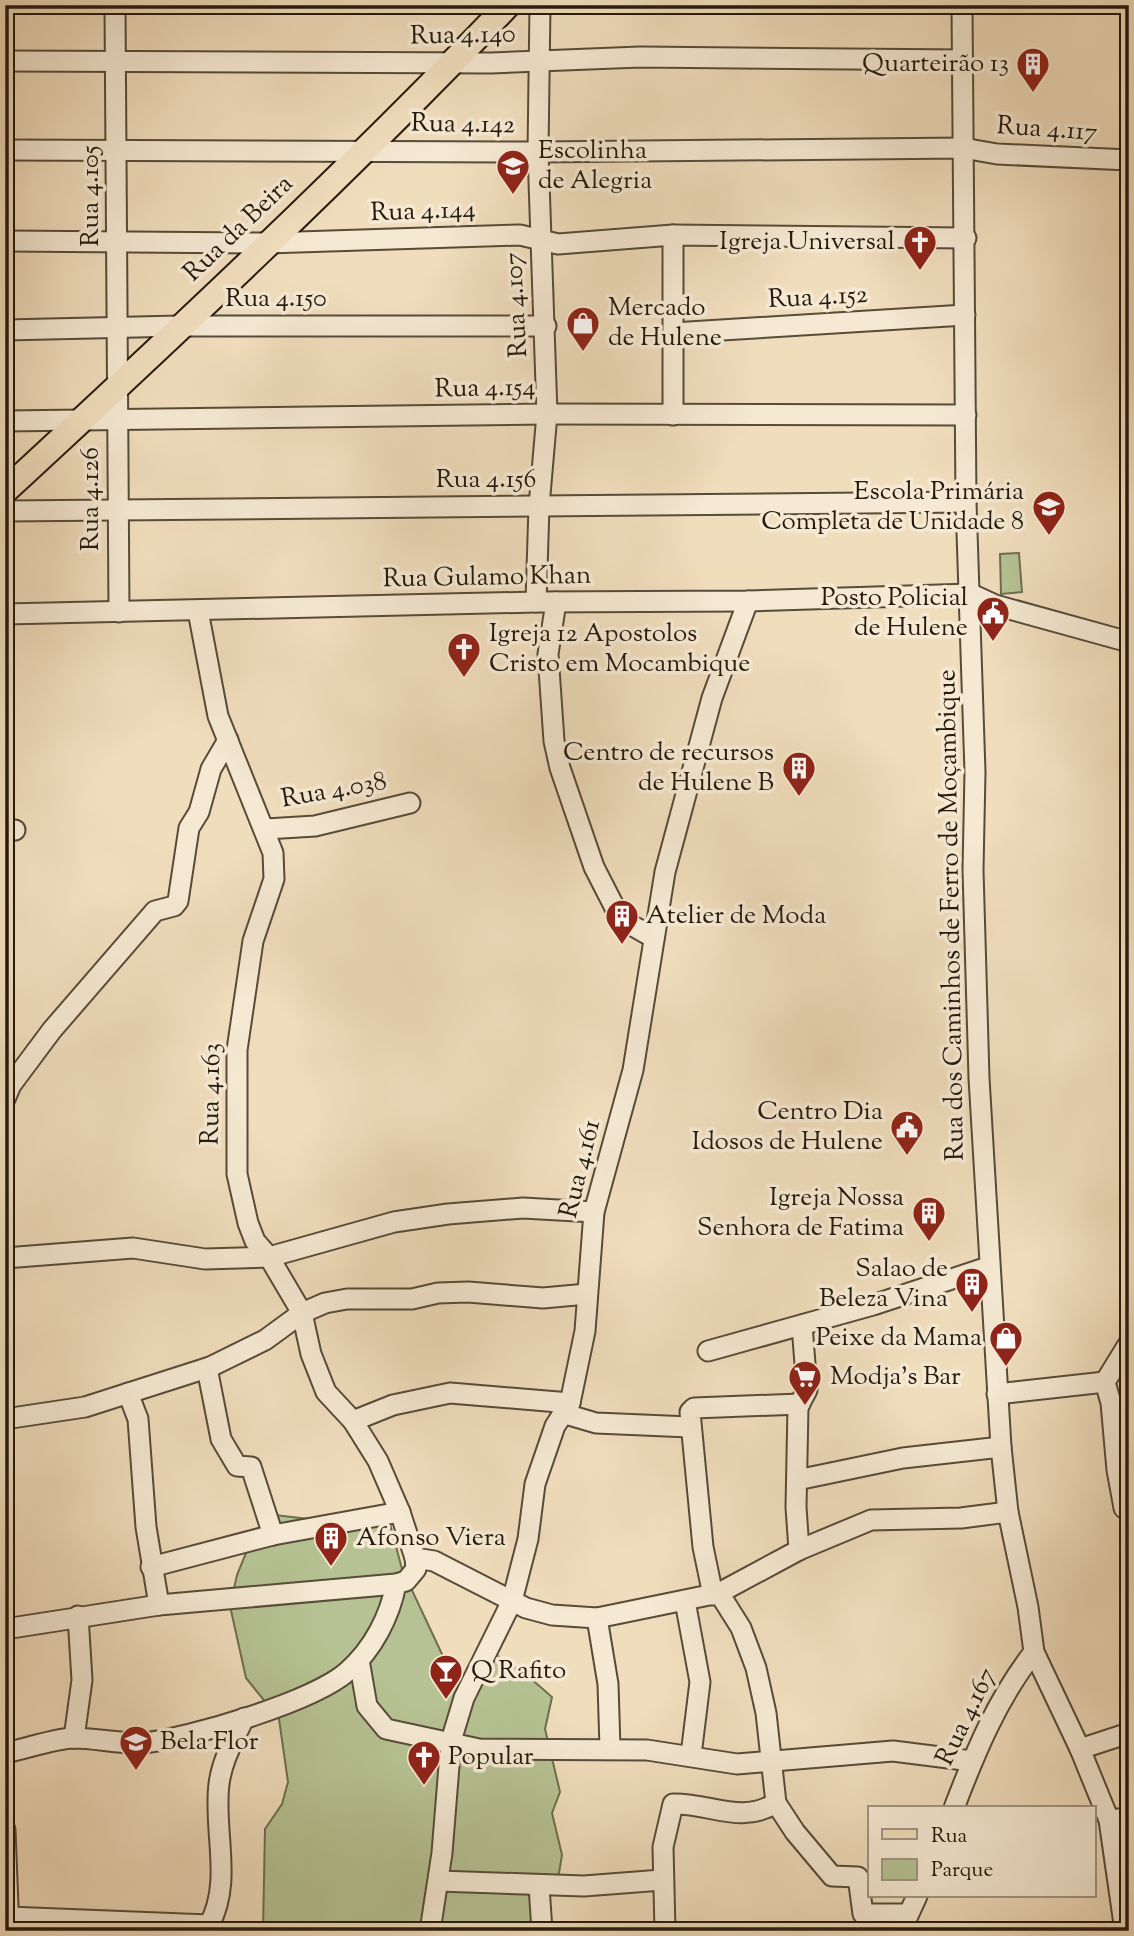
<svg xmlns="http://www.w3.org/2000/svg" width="1134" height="1936" viewBox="0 0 1134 1936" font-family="'Sorts Mill Goudy',serif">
<rect width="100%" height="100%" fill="#f0ddbc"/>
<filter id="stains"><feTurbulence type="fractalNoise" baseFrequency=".00286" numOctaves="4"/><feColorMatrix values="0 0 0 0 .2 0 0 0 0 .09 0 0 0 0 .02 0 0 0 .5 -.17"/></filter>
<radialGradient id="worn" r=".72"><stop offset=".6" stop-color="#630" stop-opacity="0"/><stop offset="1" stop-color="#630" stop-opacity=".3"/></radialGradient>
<g fill="#b6c293" stroke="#6d6e50" stroke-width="2">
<polygon points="1019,553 1022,592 1001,594 1000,554"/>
<polygon points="275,1515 343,1523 389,1520 402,1569 449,1669 476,1690 493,1653 529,1677 552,1697 545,1729 560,1792 552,1813 562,1855 559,1873 548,1887 528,1931 263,1931 265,1829 282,1804 288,1782 279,1719 246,1678 230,1606 237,1575 250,1543"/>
</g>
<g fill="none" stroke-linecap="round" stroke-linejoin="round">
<defs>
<g id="minor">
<polyline points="115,5 119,612"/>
<polyline points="962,5 966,502 975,772 973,870 979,1078 1001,1447 1008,1512 1028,1607 1034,1652 1080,1749 1109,1820 1125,1931"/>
<polyline points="5,61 491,63 640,57 963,60"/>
<polyline points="5,150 538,152 963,148 997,154 1129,160"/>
<polyline points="5,241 267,243 520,235 558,244 673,235 966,238"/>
<polyline points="5,330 180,326 546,326"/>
<polyline points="673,333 965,315"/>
<polyline points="673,415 673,235"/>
<polyline points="5,421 547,414 966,415"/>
<polyline points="5,511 966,502"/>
<polyline points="536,602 539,506 547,414 538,152 540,5"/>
<polyline points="556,602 548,654 554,741 560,768 594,867 616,910 626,922 654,938"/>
<polyline points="5,614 536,602 748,601 971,594 995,605 1129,642"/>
<polyline points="266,829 315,826 410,803"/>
<polyline points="5,830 15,830"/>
<polyline points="5,1099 11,1085 52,1030 155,911 174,906 178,901 189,828 199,812 211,769 228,740"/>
<polyline points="5,1258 133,1248 205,1259 269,1257 394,1222 448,1214 523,1208 594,1212"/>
<polyline points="708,1351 873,1305 988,1267"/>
<polyline points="207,1368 221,1439 237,1466 251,1467 273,1535"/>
<polyline points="1105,1382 1111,1403 1117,1470 1124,1508 1129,1511"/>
<polyline points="1105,1382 1129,1343"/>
<polyline points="128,1393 138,1419 146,1527 159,1605"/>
<polyline points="997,1394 1105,1382"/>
<polyline points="562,1413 596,1423 690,1427"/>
<polyline points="5,1419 85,1407 210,1367 265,1340 302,1313 325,1303 347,1299 412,1299 438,1293 468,1292 543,1298 587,1294"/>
<polyline points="353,1421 393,1405 450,1393 570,1403"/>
<polyline points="797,1480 903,1458 1001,1447"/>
<polyline points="799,1550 796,1507 798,1407 807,1390 802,1325"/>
<polyline points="415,1558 434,1561 526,1608 552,1615 597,1618 719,1593 799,1550 871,1520 961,1518 1008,1512"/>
<polyline points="151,1567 273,1535 400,1512"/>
<polyline points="719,1593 741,1628 756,1668 766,1713 776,1803 795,1832 832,1876 858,1877 863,1914 908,1914"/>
<polyline points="713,1595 703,1547 690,1412 694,1408 800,1404"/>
<polyline points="685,1601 700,1682 691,1755"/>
<polyline points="597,1618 608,1684 610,1748"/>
<polyline points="5,1629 159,1605 396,1584 406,1581 416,1569 415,1558 400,1512 378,1461 353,1421 326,1392 311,1354 302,1313 269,1257 255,1241 248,1223 237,1174 237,1050 253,941 274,879 273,853 218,716 198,611"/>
<polyline points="359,1660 367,1706 386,1729 479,1749 647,1750 737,1764 893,1751 972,1761"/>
<polyline points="74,1738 82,1680 78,1616"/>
<polyline points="1080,1749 1129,1733"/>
<path d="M5 1753C26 1749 52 1739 73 1738 96 1738 119 1744 143 1743 188 1739 315 1701 348 1671 373 1649 390 1616 396 1584"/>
<path d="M954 1808C975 1753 997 1699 1034 1652"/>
<polyline points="1109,1820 1129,1818"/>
<polyline points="5,1830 9,1931"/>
<polyline points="439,1881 584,1886 662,1880"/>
<polyline points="539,1886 542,1931"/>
<path d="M8 1917 209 1925C233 1882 213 1830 219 1784 222 1760 234 1740 244 1718"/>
<polyline points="430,1931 442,1853 451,1741 464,1698 512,1601 528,1539 535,1484 555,1426 570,1403 585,1331 594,1212 633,1070 665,872 712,698 748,601"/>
<path d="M665 1931 663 1847 673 1804C711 1803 740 1825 776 1803"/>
<polyline points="901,1931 917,1896"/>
</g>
<path id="major" d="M5 491C176 333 347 173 508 5"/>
</defs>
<use href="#minor" stroke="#574b39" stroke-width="23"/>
<use href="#major" stroke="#241a0d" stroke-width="28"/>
<use href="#minor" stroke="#f5e9d3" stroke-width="19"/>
<use href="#major" stroke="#f0ddbc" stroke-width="24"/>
</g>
<defs>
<symbol id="building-pin" viewBox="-11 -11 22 30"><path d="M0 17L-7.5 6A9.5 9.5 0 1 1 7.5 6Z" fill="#8f2418" stroke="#f5e9d3"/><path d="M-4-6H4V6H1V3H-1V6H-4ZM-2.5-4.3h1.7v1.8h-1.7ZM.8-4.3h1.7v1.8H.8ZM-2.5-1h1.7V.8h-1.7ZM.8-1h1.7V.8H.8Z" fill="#fff"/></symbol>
<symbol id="school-pin" viewBox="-11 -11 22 30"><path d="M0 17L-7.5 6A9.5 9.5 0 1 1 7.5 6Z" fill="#8f2418" stroke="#f5e9d3"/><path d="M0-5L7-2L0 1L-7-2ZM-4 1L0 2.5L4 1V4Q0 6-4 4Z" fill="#fff"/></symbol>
<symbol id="church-pin" viewBox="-11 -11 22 30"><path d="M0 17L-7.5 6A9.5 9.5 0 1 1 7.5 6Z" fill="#8f2418" stroke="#f5e9d3"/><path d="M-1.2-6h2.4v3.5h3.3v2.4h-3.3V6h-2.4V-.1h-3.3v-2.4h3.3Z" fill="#fff"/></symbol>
<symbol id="shop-pin" viewBox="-11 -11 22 30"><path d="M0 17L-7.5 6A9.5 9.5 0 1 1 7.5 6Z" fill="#8f2418" stroke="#f5e9d3"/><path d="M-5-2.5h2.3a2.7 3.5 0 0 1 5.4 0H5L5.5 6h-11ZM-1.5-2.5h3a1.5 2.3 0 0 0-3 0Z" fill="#fff"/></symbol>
<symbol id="civic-pin" viewBox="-11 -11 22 30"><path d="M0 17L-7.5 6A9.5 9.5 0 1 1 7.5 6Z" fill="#8f2418" stroke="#f5e9d3"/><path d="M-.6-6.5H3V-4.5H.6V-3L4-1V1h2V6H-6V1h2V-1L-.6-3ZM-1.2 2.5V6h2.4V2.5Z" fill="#fff"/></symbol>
<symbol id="supermarket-pin" viewBox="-11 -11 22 30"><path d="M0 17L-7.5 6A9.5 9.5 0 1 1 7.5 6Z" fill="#8f2418" stroke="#f5e9d3"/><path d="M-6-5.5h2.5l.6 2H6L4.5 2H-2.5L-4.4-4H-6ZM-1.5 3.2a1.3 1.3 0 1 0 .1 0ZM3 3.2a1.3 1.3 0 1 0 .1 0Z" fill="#fff"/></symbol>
<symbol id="bar-pin" viewBox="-11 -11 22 30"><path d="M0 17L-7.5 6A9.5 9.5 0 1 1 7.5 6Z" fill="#8f2418" stroke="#f5e9d3"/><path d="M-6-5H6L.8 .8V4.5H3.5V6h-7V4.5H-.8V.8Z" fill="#fff"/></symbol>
</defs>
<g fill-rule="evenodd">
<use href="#building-pin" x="1014" y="45" width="38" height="52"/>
<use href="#school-pin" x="494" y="147" width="38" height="52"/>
<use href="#church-pin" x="901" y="223" width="38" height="52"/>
<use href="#shop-pin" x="564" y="304" width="38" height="52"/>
<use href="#school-pin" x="1030" y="488" width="38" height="52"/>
<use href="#civic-pin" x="974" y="594" width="38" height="52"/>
<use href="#church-pin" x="445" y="630" width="38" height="52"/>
<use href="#building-pin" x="780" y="749" width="38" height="52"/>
<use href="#building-pin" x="603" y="897" width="38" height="52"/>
<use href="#civic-pin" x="888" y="1108" width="38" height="52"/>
<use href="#building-pin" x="910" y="1194" width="38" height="52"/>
<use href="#building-pin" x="953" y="1265" width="38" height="52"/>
<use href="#shop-pin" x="987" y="1319" width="38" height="52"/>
<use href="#supermarket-pin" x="786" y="1358" width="38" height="52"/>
<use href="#building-pin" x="312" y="1519" width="38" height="52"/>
<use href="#bar-pin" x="427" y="1652" width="38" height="52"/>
<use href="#school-pin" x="117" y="1723" width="38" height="52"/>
<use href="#church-pin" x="405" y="1738" width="38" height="52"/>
</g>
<g text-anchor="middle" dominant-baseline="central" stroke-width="7" stroke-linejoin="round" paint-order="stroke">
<g font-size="26" fill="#241a0d" stroke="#f5e9d3">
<text transform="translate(463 36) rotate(-1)">Rua 4.140</text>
<text transform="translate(463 125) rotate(1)">Rua 4.142</text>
<text transform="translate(1047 130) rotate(4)">Rua 4.117</text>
<text transform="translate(91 196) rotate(-90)">Rua 4.105</text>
<text transform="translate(423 212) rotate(-2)">Rua 4.144</text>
<text transform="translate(239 229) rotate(-44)">Rua da Beira</text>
<text transform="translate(818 298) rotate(-3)">Rua 4.152</text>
<text x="276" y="299">Rua 4.150</text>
<text transform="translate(517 305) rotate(-93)">Rua 4.107</text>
<text transform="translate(485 389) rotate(-1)">Rua 4.154</text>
<text x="486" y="480">Rua 4.156</text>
<text transform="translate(91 499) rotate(-90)">Rua 4.126</text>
<text transform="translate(487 578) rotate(-1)">Rua Gulamo Khan</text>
<text transform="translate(334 791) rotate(-10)">Rua 4.038</text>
<text transform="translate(952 915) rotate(-91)">Rua dos Caminhos de Ferro de Moçambique</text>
<text transform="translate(212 1094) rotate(-89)">Rua 4.163</text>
<text transform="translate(581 1169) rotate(-76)">Rua 4.161</text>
<text transform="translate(967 1717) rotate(-64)">Rua 4.167</text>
</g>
<g font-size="26" fill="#241a0d" stroke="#f5e9d3" text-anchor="end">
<text x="1009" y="64">Quarteirão 13</text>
<text x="538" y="151" text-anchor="start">Escolinha<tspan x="538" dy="30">de Alegria</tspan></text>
<text x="895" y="242">Igreja Universal</text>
<text x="608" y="308" text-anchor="start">Mercado<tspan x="608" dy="30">de Hulene</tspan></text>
<text x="1024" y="492">Escola Primária<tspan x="1024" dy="30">Completa de Unidade 8</tspan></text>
<text x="968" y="598">Posto Policial<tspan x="968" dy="30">de Hulene</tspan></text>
<text x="489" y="634" text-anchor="start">Igreja 12 Apostolos<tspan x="489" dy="30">Cristo em Mocambique</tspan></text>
<text x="774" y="753">Centro de recursos<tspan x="774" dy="30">de Hulene B</tspan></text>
<text x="646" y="916" text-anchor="start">Atelier de Moda</text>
<text x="883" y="1112">Centro Dia<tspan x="883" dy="30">Idosos de Hulene</tspan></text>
<text x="904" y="1198">Igreja Nossa<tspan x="904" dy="30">Senhora de Fatima</tspan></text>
<text x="948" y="1269">Salao de<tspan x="948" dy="30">Beleza Vina</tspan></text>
<text x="982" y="1338">Peixe da Mama</text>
<text x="830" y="1377" text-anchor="start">Modja's Bar</text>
<text x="356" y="1538" text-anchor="start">Afonso Viera</text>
<text x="471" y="1671" text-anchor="start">Q Rafito</text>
<text x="160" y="1742" text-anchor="start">Bela Flor</text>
<text x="448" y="1757" text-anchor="start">Popular</text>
</g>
</g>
<rect width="1134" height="1936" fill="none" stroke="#f0ddbc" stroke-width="28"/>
<rect x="7" y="7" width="1120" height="1922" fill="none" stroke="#241a0d" stroke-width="3.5"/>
<rect x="14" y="14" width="1106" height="1908" fill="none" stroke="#241a0d" stroke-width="2"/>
<rect x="868" y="1806" width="228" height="91" fill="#f5e9d3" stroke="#a19684" stroke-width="2"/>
<rect x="882" y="1829" width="35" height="10" fill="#f0ddbc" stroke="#a19684" stroke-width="2"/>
<text x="931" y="1842" font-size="21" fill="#241a0d">Rua</text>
<rect x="882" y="1859" width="35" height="21" fill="#b6c293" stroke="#a19684" stroke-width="2"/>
<text x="931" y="1876" font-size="21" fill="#241a0d">Parque</text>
<rect width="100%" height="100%" filter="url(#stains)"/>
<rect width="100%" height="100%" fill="url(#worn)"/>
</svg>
